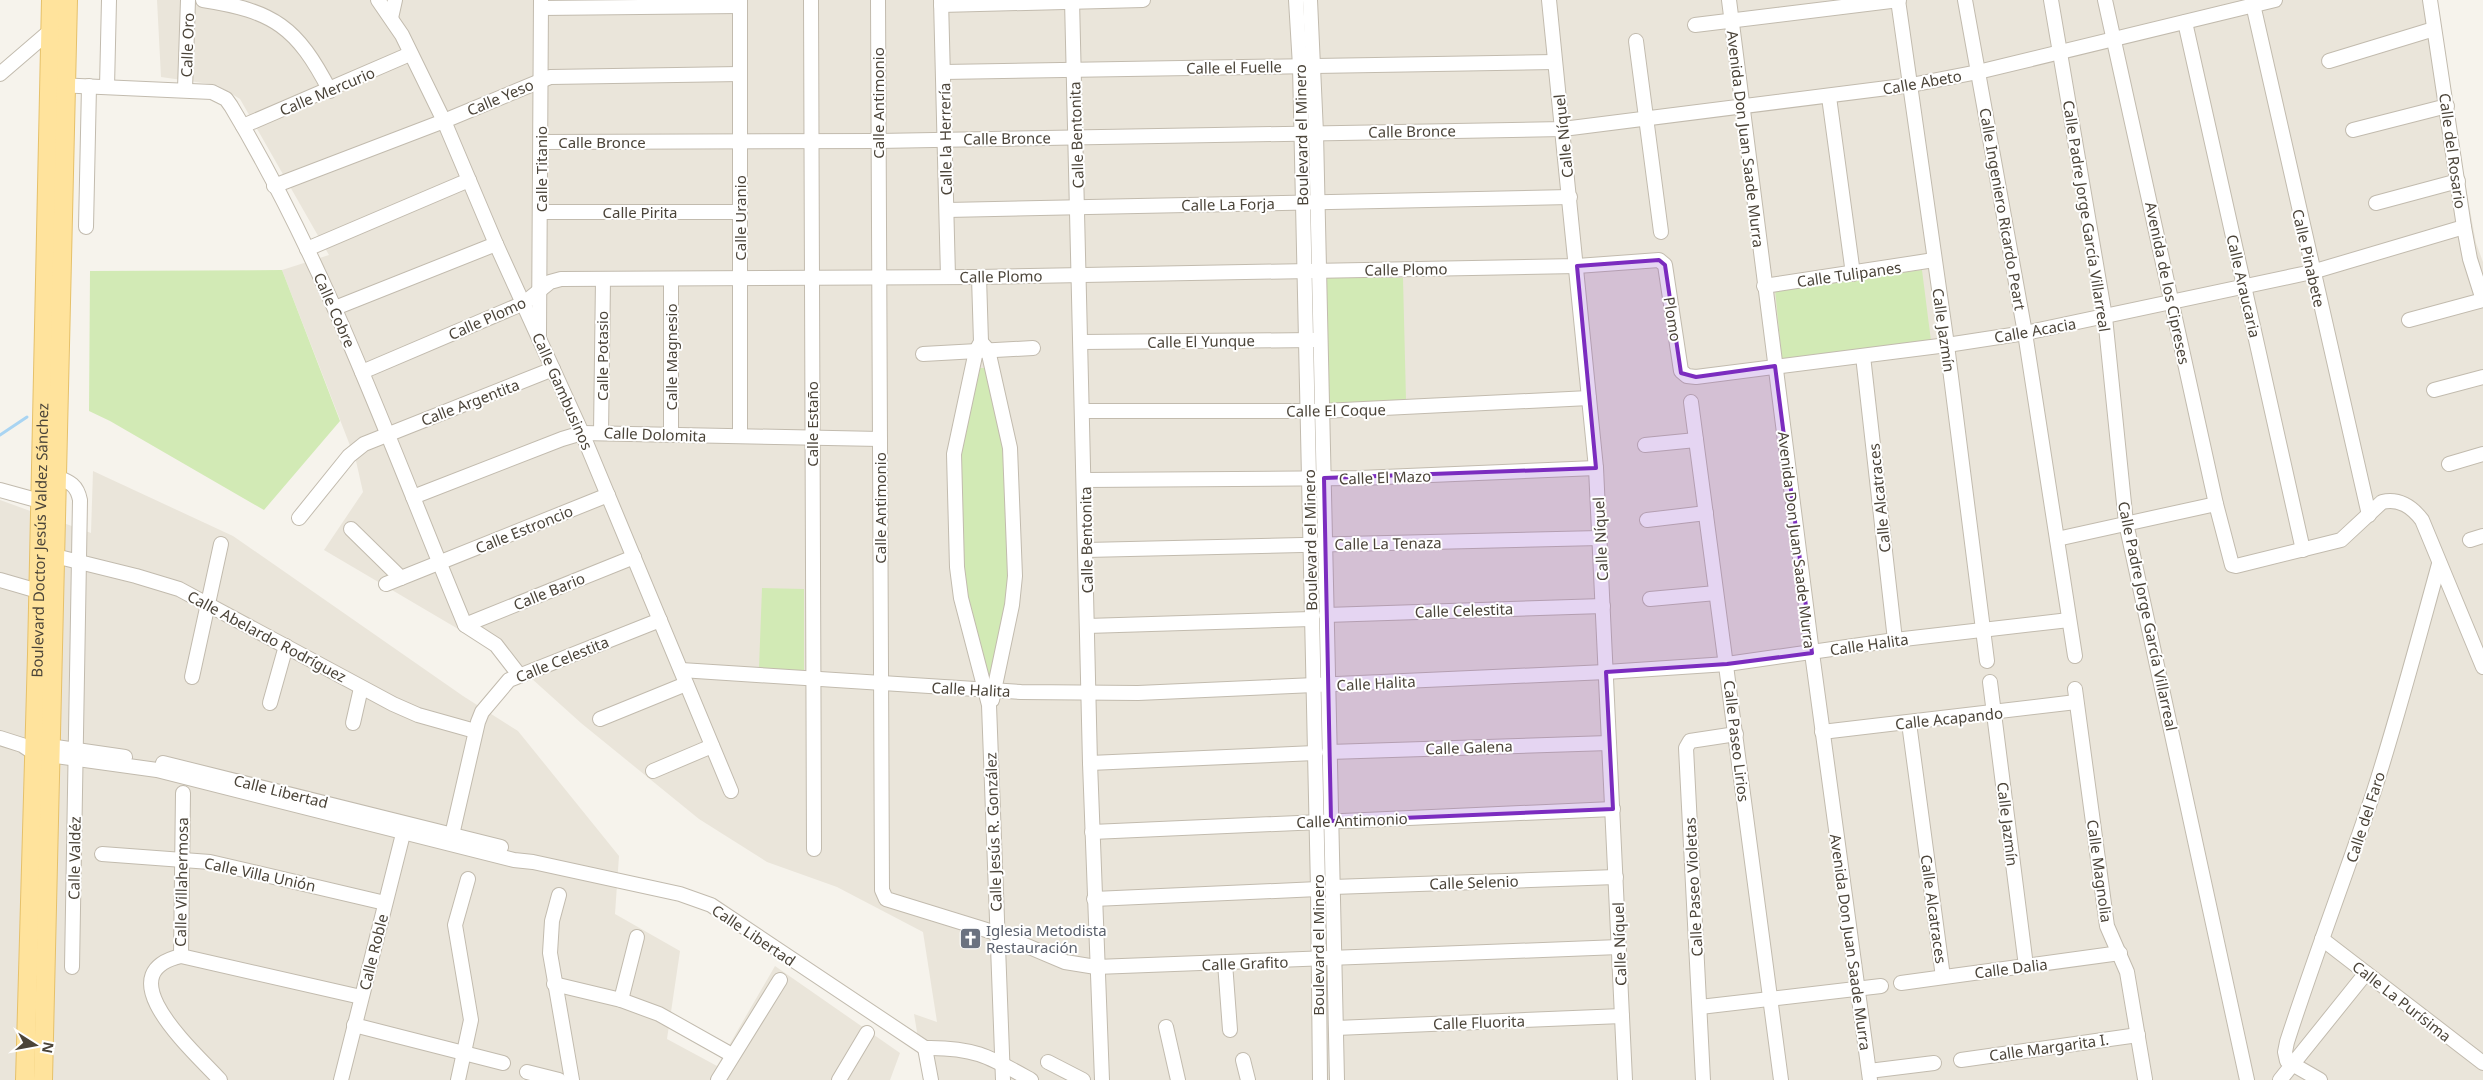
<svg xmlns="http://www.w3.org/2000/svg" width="2483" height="1080" viewBox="0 0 2483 1080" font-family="'Noto Sans',sans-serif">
<rect width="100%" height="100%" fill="#f6f3ec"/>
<g fill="#eae5da">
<polygon points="157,0 2432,0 2476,243 2483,262 2483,1080 925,1080 914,1014 937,1022 923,932 837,887 767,862 699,819 581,723 511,660 324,550 363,492 356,461 282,270 329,255 240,99 217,85 161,77"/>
<polygon points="93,471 233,536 463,696 518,731 619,856 615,914 680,951 667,1039 717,1066 775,966 900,1053 890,1080 0,1080 0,500 91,533"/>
</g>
<g fill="#d2eab5">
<polygon points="282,270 340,421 264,510 110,421 89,411 90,271"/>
<polygon points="1922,270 1931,341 1782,361 1775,289"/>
<polygon points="1326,278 1403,278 1406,400 1329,405"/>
<polygon points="978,368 989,368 1006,438 1012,591 997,674 986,678 963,584 959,448"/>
<polygon points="762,588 804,589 804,671 759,668"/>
</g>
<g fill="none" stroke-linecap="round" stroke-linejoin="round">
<polyline stroke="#a9d4f2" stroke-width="3" points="0,435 27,417"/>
<defs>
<g id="minor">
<path d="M203 0C274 11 297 27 330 91"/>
<polyline points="378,0 402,35 444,121 496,244 582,433 731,791"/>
<polyline points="811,0 814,849"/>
<polyline points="878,0 882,890 886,899 996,933 1065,962 1096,967 1619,947"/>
<polyline points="941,0 948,277"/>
<polyline points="1072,0 1090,763 1102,1080"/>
<polyline points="1296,0 1300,66 1318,889 1320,1080"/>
<polyline points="1310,0 1316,133 1337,1080"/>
<polyline points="1549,0 1596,468 1625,1080"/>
<polyline points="1729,0 1812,653 1870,1080"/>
<polyline points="1898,0 1947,345 1987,661"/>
<polyline points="1965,0 2025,333 2075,656"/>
<polyline points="2051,0 2105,317 2126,523 2247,1080"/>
<path d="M2105 0 2216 504 2232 565 2236 566 2341 540 2382 502C2400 498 2412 507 2422 520L2483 667"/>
<polyline points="2252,0 2369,515"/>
<polyline points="2430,0 2464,227 2470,259 2483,300"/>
<polyline points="941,5 1143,0"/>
<polyline points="541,8 740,6"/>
<polyline points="391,18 395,0"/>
<polyline points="2185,22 2303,550"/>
<polyline points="1695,25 1899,0"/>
<polyline points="1636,41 1661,232"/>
<polyline points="2329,61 2434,29"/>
<polyline points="943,72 1555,62"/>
<polyline points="0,74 50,31"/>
<path d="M57 85 212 92 226 99 231 106C329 269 392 450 465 625L496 645 520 676"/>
<polyline points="107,87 109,0"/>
<polyline points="185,89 188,0"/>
<polyline points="1829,97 1853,274"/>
<polyline points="243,126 410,54"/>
<polyline points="2353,130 2447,106"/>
<polyline points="541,142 878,141 1563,129 1911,85 1978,72 2275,0"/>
<polyline points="274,186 444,121 550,77 740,74"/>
<polyline points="2376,203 2458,181"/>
<polyline points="947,210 1570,197"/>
<polyline points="541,212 740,212"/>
<polyline points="86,227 89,86"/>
<polyline points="307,249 469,180"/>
<polyline points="979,277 981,342 976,351 954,454 957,567 961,598 989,705 1003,1080"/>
<polyline points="671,279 671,434"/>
<polyline points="1764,286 1934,260"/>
<polyline points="335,308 496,244"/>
<polyline points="2409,320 2483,300"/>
<polyline points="539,335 541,0"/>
<polyline points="981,342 988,350 1010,448 1015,576 1012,605 992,700"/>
<polyline points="1082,342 1314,340"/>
<polyline points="923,354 1033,348"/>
<polyline points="1863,356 1895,640"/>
<polyline points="362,372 524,303 550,282 561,279 979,277 1577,266 1659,260 1665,265 1681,371 1687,376 1696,377 1947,345 2025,333 2312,272 2464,227"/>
<polyline points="2434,390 2483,377"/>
<polyline points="1691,402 1781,1080"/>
<polyline points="1083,411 1323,411 1589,398"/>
<polyline points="601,433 603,279"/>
<polyline points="740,436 740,0"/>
<polyline points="1645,445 1696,440"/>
<polyline points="2449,464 2483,454"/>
<path d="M57 477C70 482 77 485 80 500L72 967"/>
<polyline points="1085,480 1360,478 1596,468"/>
<polyline points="0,490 40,501"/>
<polyline points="413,497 562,439 582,433 880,439"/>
<polyline points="299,518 349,456 364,444 553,369"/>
<polyline points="1647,520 1706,513"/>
<polyline points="351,529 401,578"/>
<polyline points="2057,539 2216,504"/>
<polyline points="2470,540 2483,536"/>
<polyline points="1086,550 1600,538"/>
<polyline points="55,556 136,576 179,589 393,704 418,715 475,731"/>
<polyline points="0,580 38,591"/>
<polyline points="386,584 608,495"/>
<polyline points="1650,599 1716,593"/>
<polyline points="1326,615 1603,606"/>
<polyline points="465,625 634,557"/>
<polyline points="1087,626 1311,619"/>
<polyline points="681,670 1021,692 1138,693 1606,672 1727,664 1895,640 2069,620"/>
<polyline points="192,677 221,544"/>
<polyline points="1990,682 2026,966"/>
<polyline points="2075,689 2107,926 2127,972 2145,1079"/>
<polyline points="270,703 286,646"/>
<polyline points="600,719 686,684"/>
<polyline points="353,723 361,688"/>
<polyline points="1909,723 1943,977"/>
<polyline points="1822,732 2076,702"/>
<polyline points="0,738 22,745 34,753 157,770 514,860 533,862 680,894 711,905 925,1048"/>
<polyline points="42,745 125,757"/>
<polyline points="1329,752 1609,743"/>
<polyline points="163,763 501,847"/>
<polyline points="1090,763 1315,753"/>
<polyline points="653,771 712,746"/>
<polyline points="1092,832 1613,809"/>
<polyline points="452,835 478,722 482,712 509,680 660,620"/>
<polyline points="102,854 210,862 385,903"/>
<polyline points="1333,887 1616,877"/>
<polyline points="559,895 552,921 550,953 572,1080"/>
<polyline points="1094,899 1318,889"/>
<polyline points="2322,939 2483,1063"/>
<polyline points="181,956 183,793"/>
<polyline points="1225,963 1230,1030"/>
<polyline points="1901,983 2120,953"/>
<polyline points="554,984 621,1000 659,1014 732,1055"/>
<polyline points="621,1000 637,937"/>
<polyline points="1700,1007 1881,986"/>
<polyline points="354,1025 503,1063"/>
<polyline points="1166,1027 1178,1080"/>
<polyline points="1336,1028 1622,1016"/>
<path d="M925 1048C974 1047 990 1057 1031 1080"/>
<polyline points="925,1048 931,1080"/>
<polyline points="1243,1060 1248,1080"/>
<polyline points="1961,1060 2138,1035"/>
<polyline points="1048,1062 1083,1080"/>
<polyline points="1869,1071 1934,1063"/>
<polyline points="527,1072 559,1080"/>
<path d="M220 1080C197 1054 104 974 181 956L361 997"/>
<polyline points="341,1080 405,826"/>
<polyline points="458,1080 471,1020 455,925 468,879"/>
<polyline points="718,1080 780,980"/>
<polyline points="839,1080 867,1033"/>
<polyline points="1703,1080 1686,748 1690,741 1736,734"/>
<polyline points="2280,1080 2366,973"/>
<path d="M2320 1080 2287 1061 2285 1052 2287 1042C2314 958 2346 875 2374 791 2398 716 2418 640 2439 564"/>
</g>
<g id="major">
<path id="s1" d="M25 1080 37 654 51 0"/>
<polyline points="43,1080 68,0"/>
</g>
</defs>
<use href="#minor" stroke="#c2bbae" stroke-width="16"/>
<use href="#major" stroke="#e6c16a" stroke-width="20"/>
<use href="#minor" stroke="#fff" stroke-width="14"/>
<use href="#major" stroke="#ffe39c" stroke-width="18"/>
</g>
<path fill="#7b2cbf" fill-opacity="0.2" stroke="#7b2cbf" stroke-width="4" stroke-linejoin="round" d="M1659 260 1665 265 1681 373 1696 377 1775 366 1812 653 1727 664 1606 672 1613 809 1331 821 1324 478 1596 468 1577 266Z"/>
<defs>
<symbol id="church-square" viewBox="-11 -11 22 22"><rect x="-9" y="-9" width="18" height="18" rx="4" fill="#6b7280" stroke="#fff"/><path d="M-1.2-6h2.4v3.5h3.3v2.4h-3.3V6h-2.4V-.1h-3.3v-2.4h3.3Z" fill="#fff"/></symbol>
</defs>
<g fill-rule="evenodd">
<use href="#church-square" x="958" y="926" width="25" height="25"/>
</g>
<g text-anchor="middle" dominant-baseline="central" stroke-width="4" stroke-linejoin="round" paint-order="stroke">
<g font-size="15" fill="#4b4439" stroke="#fff">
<text transform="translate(187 45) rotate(-88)">Calle Oro</text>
<text transform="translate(1234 67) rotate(-1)">Calle el Fuelle</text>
<text transform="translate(1922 82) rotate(-10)">Calle Abeto</text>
<text transform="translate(327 91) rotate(-23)">Calle Mercurio</text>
<text transform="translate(500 97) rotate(-23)">Calle Yeso</text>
<text transform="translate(878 103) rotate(-90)">Calle Antimonio</text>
<text transform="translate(1412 131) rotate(-1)">Calle Bronce</text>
<text transform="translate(1076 135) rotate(-92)">Calle Bentonita</text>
<text transform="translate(1301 135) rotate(-91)">Boulevard el Minero</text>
<text transform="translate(1563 136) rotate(-96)">Calle Níquel</text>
<text transform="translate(1007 138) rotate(-1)">Calle Bronce</text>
<text transform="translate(945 139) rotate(-91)">Calle la Herrería</text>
<text transform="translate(1746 139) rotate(83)">Avenida Don Juan Saade Murra</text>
<text x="602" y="142">Calle Bronce</text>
<text transform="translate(2453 151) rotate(82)">Calle del Rosario</text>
<text transform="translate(541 169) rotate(-90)">Calle Titanio</text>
<text transform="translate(1228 204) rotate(-1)">Calle La Forja</text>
<text transform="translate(2003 209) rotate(80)">Calle Ingeniero Ricardo Peart</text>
<text x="640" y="212">Calle Pirita</text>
<text transform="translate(2087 216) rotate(81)">Calle Padre Jorge García Villarreal</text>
<text transform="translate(740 218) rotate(-90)">Calle Uranio</text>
<text transform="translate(2309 258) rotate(77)">Calle Pinabete</text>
<text transform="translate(1406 269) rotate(-1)">Calle Plomo</text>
<text transform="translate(1849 274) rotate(-8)">Calle Tulipanes</text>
<text transform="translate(1001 276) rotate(-1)">Calle Plomo</text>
<text transform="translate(2168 283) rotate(78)">Avenida de los Cipreses</text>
<text transform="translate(2244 286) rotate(77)">Calle Araucaria</text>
<text transform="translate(335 310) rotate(66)">Calle Cobre</text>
<text transform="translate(487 318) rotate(-24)">Calle Plomo</text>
<text transform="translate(1673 319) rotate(81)">Plomo</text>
<text transform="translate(1944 330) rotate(82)">Calle Jazmín</text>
<text transform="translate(2035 330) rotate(-10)">Calle Acacia</text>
<text transform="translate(1201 341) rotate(-1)">Calle El Yunque</text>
<text transform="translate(602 356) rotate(-90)">Calle Potasio</text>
<text transform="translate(671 357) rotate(-90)">Calle Magnesio</text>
<text transform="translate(563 391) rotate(66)">Calle Gambusinos</text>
<text transform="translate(470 402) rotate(-21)">Calle Argentita</text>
<text transform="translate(1336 410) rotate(-1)">Calle El Coque</text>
<text transform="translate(812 424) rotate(-90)">Calle Estaño</text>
<text transform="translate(655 434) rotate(2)">Calle Dolomita</text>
<text transform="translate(1385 477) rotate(-2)">Calle El Mazo</text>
<text transform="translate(1879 498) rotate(-96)">Calle Alcatraces</text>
<text transform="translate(880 508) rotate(-90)">Calle Antimonio</text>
<text transform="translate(524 529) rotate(-22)">Calle Estroncio</text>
<text transform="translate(1600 539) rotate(-93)">Calle Níquel</text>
<text stroke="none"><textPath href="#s1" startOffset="540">Boulevard Doctor Jesús Valdez Sánchez</textPath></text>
<text transform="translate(1086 540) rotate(-91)">Calle Bentonita</text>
<text transform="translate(1310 540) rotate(-91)">Boulevard el Minero</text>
<text transform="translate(1797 540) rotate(83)">Avenida Don Juan Saade Murra</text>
<text transform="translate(1388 543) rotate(-1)">Calle La Tenaza</text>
<text transform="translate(549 591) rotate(-22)">Calle Bario</text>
<text transform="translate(1464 610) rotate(-2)">Calle Celestita</text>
<text transform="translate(2148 616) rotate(78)">Calle Padre Jorge García Villarreal</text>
<text transform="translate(267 636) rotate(28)">Calle Abelardo Rodríguez</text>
<text transform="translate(1869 644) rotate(-8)">Calle Halita</text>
<text transform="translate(562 659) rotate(-22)">Calle Celestita</text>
<text transform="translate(1376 683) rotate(-3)">Calle Halita</text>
<text transform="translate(971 689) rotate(3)">Calle Halita</text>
<text transform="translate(1949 718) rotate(-6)">Calle Acapando</text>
<text transform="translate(1737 741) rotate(83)">Calle Paseo Lirios</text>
<text transform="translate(1469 747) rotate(-2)">Calle Galena</text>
<text transform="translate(281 791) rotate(14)">Calle Libertad</text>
<text transform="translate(2365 817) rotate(-72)">Calle del Faro</text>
<text transform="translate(1352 820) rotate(-2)">Calle Antimonio</text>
<text transform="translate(2008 824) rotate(83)">Calle Jazmín</text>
<text transform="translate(993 832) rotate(-92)">Calle Jesús R. González</text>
<text transform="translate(74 858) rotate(-89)">Calle Valdéz</text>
<text transform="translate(2100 871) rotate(82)">Calle Magnolia</text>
<text transform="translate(260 874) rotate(12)">Calle Villa Unión</text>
<text transform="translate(181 882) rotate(-89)">Calle Villahermosa</text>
<text transform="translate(1474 882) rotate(-2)">Calle Selenio</text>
<text transform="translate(1693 887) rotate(-93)">Calle Paseo Violetas</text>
<text transform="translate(1934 909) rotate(82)">Calle Alcatraces</text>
<text transform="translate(754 935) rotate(34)">Calle Libertad</text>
<text transform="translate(1851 942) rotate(82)">Avenida Don Juan Saade Murra</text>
<text transform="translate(1619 944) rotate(-92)">Calle Níquel</text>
<text transform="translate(1318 945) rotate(-90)">Boulevard el Minero</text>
<text transform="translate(373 952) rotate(-76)">Calle Roble</text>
<text transform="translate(1245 963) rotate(-2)">Calle Grafito</text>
<text transform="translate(2011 968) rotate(-7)">Calle Dalia</text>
<text transform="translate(2402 1001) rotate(38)">Calle La Purísima</text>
<text transform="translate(1479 1022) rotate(-2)">Calle Fluorita</text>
<text transform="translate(2049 1047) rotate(-8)">Calle Margarita I.</text>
</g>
<g font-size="15" fill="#5b616d" stroke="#fff" text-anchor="start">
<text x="986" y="930">Iglesia Metodista<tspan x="986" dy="17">Restauración</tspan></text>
</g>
</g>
<g transform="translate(35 1045) rotate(101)" stroke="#ffffff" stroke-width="4" paint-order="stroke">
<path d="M0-4L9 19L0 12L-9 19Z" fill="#4b4439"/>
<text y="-8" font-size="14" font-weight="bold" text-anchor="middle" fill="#4b4439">N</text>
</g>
</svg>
